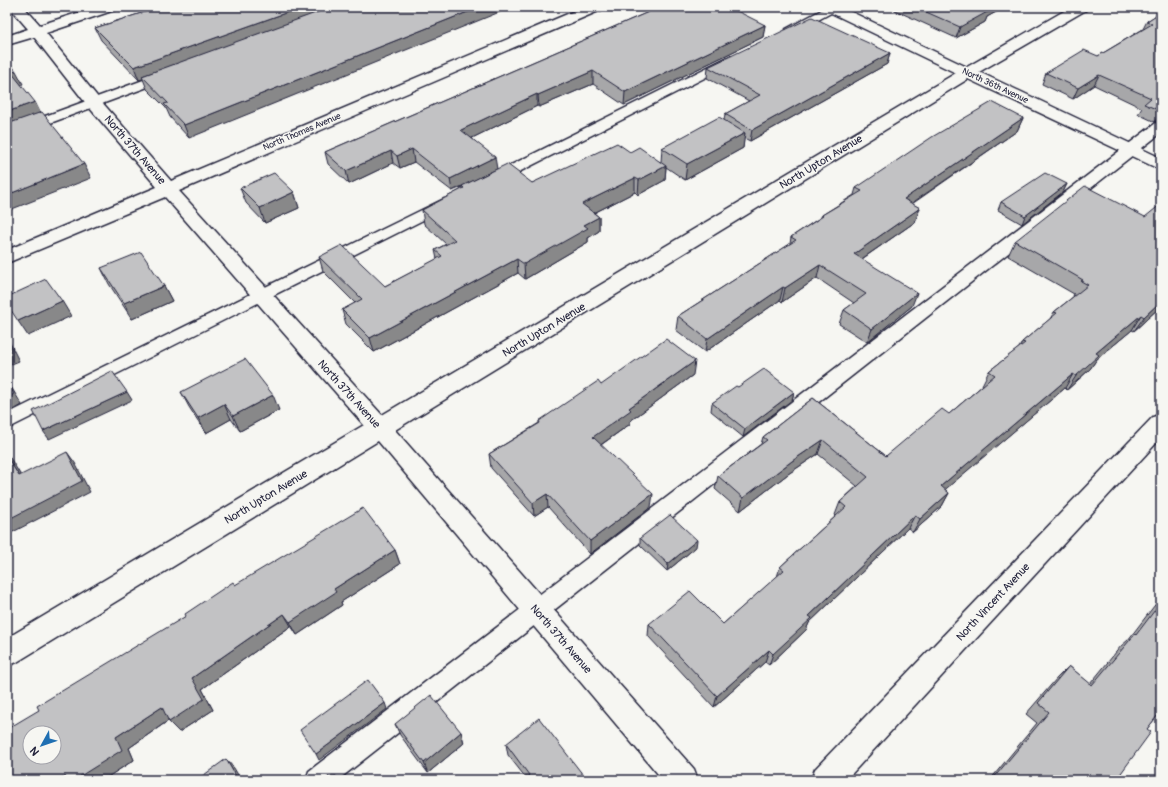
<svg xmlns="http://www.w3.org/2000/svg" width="1168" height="787" viewBox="0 0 1168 787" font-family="Pangolin,sans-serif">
<rect width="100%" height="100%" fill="#f6f6f2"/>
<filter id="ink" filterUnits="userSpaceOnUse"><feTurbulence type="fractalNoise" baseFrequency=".025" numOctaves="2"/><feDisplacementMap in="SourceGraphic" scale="8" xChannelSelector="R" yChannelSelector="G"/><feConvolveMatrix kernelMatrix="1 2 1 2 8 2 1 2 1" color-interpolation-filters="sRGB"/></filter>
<g filter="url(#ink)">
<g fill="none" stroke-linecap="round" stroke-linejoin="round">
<defs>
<g id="lane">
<polygon points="827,7 842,7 796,32 792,33 786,29"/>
<polygon points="730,56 734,57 736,60 734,63 497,183 487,183 485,180 487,177"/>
<polygon points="168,71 174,75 172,78 7,139 7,130"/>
<polygon points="1161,122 1161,133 338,780 306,780 309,771 1156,123"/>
<polygon points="444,199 449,201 451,204 449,207 7,429 7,414"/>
</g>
<g id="street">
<polygon points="9,7 24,7 40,25 96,7 117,7 115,10 46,33 100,100 171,181 584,7 603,7 601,10 179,191 382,415 956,73 825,10 823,7 841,7 967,67 1071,7 1088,7 1086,10 979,72 1161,158 1161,170 968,79 395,430 694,769 698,780 663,780 378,441 17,662 7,666 7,638 364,425 165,197 7,263 7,250 157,187 88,106 34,37 7,45 7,36 28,29"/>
<polygon points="1161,414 1161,438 846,780 811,780 815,769 1153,417"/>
</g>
</defs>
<use href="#lane" stroke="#22223b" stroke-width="3"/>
<use href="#street" stroke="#22223b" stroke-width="3"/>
<use href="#lane" fill="#f6f6f2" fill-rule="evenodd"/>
<use href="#street" fill="#f6f6f2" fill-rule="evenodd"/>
</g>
<g fill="#a7a7a9" stroke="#22223b">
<polygon points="160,7 189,138 170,117 166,108 147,89 143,79 139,80 101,40 95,28"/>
<polygon points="660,7 765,25 763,37 624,105 593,84 539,107 537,106 472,138 497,169 532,183 630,152 661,162 662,148 724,120 725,114 749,101 707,78 708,67 890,53 887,64 750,141 744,138 743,148 685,180 666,167 665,180 638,195 635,192 594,213 599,217 599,231 588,238 588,242 525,279 518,273 374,352 346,324 342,310 355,303 323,271 319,257 385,286 437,259 435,250 446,244 424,224 422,210 462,189 462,187 452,191 414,162 400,168 393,163 349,184 328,164 325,152"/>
<polygon points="888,7 1005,7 987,17 985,22 956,38"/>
<polygon points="1161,9 1161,121 1155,122 1138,114 1142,108 1094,85 1073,99 1042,84 1046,73 1098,56 1143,29 1147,21 1155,16 1158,11"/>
<polygon points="1023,118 1017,131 912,204 920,208 915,222 862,259 912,306 867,342 839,324 844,310 854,303 817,278 782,302 780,300 705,352 676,330 678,316 790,244 791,237 821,217 822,215 854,195 856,188"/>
<polygon points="1067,184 1063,192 1022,224 998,210 1001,202"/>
<polygon points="240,188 294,192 299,208 265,223 246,203"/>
<polygon points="1015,241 1161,306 1134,331 1132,330 1097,359 1090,369 1067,390 1065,388 945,489 949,493 942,506 913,532 908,528 809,623 806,630 769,665 765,662 714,707 648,636 649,624 723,624 777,577 780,567 836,516 835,515 840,502 857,486 818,454 788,474 740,511 715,489 718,476 761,444 763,437 813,398 886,456 949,414 983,385 982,385 989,371 1019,348 1022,342 1050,319 1054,312 1074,296 1073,296 1074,294 1008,256"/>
<polygon points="101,268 164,286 172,301 132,319 109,284"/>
<polygon points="693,375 630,421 630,424 601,445 651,507 590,554 548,507 534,516 491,468 489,454 539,423 539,421 601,385"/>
<polygon points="738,387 794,392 792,400 743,437 711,411 712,403"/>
<polygon points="181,392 279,410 240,431 231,419 206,433 189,407"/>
<polygon points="640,538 696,547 667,571 640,545"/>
<polygon points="395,550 400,564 341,602 342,605 297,635 291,626 202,689 213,710 179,732 168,721 129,748 134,760 103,780 7,780 39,710 235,585"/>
<polygon points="1161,597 1161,711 1147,729 1116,780 990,780 1037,723 1026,714 1057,678 1069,666 1090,684 1121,646 1128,640"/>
<polygon points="395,724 461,732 464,743 428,773 400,735"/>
<polygon points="506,744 587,780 526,778 508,755"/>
</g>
<g fill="#888889" stroke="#22223b">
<polygon points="302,7 340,7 142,76 143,79 139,80 134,67"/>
<polygon points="480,7 512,7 189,138 184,125"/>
<polygon points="989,7 1005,7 987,17 985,22 956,38 960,27 985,9"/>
<polygon points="765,25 763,37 624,105 625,92"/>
<polygon points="890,53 887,64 750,141 752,130"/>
<polygon points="16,71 23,84 18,86 11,72"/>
<polygon points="593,71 593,84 539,107 538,95"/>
<polygon points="1099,75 1094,85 1073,99 1078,88"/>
<polygon points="537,94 537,106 462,143 461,130"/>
<polygon points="35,102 42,116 7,128 7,112"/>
<polygon points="1161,111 1161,121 1155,122"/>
<polygon points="1023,118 1017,131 899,212 904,199"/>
<polygon points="745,133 743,148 685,180 687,164"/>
<polygon points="412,149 414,162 400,168 397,156"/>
<polygon points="391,151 393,163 349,184 346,171"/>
<polygon points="495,157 497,169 452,191 450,179"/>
<polygon points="84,164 91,178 7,211 7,195"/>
<polygon points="666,166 665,180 638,195 639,180"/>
<polygon points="635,178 635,192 582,219 582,204"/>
<polygon points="1067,184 1063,192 1022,224 1025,216"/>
<polygon points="294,192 299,208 265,223 260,208"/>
<polygon points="920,208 915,222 850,267 854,254"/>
<polygon points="599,217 599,231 588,238 588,242 525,279 524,264 584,225"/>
<polygon points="517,259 518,273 374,352 370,338"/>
<polygon points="820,265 817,278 782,302 785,288"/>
<polygon points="164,286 172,301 132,319 124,303"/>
<polygon points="783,287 780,300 705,352 707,339"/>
<polygon points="917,293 912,306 867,342 872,329"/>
<polygon points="62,301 71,316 28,336 18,321"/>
<polygon points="1161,301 1161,306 1134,331 1144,317"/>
<polygon points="1141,315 1132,330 1097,359 1090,369 1067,390 1076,376 1096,353"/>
<polygon points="7,337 19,361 7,366"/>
<polygon points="695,361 693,375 630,421 630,424 592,451 593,437 629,408"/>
<polygon points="1073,374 1065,388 934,499 941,486"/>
<polygon points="7,380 22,405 7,414"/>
<polygon points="127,392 132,400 49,439 43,431"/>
<polygon points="794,392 792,400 743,437 745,429"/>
<polygon points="273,395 279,410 240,431 233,416"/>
<polygon points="224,404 231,419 206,433 198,418"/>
<polygon points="823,440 818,454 788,474 740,511 743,498 792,461"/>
<polygon points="67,452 75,463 90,492 9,534 12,542 7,545 7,520"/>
<polygon points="7,453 28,487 19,476 7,457"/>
<polygon points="949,493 942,506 913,532 920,519"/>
<polygon points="547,494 548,507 534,516 533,503"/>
<polygon points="653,494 651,507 590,554 590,541"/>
<polygon points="915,515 908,528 809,623 806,630 769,665 773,654 809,616"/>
<polygon points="697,540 696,547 667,571 668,564"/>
<polygon points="395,550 400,564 341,602 342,605 297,635 290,622 334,589"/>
<polygon points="284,614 291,626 202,689 213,710 179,732 169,722 192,678"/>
<polygon points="769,650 765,662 714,707 717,696"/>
<polygon points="385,703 387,709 319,760 316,754"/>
<polygon points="162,707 172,718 129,748 134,760 103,780 74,780 116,737"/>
<polygon points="461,732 464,743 428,773 424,763"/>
<polygon points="226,759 234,768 241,780 238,780"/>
<polygon points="65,776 72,780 58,780"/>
</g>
<g fill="#c2c2c4" stroke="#22223b" fill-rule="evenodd">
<polygon points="160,7 302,7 134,67 95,28"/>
<polygon points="332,7 480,7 184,125 164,104 168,103 142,76"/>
<polygon points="660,7 729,7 765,25 625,92 593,71 538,95 537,94 461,130 495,157 450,179 412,149 397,156 391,151 346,171 325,152"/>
<polygon points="915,7 989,7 985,9 989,11 960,27"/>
<polygon points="1161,9 1161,12 1158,11"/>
<polygon points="1161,12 1161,111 1144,104 1151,98 1099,75 1078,88 1046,73 1084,50 1098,56 1152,24 1147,21"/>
<polygon points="812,17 890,53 752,130 725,114 760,95 708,67"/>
<polygon points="7,59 16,71 11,72 35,102 7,112"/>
<polygon points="992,102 1023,118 904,199 920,208 854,254 917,293 872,329 844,310 866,294 820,265 785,288 783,287 707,339 678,316 796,240 791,237 823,216 822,215 862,191 856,188 932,137"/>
<polygon points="42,112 84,164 7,195 7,124"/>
<polygon points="719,117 745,133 687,164 662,148"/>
<polygon points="617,143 630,152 639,147 666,166 639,180 635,178 582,204 599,217 584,225 588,228 524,264 517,259 370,338 342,310 362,299 319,257 342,245 385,286 442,256 435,250 455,240 422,210 464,188 462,186 507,164 532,183"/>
<polygon points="274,173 294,192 260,208 240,188"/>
<polygon points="1045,173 1067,184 1025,216 1001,202"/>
<polygon points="1085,186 1145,217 1161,204 1161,301 1144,317 1141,315 1096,353 1099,355 1076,376 1073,374 941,486 949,493 920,519 915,515 809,616 812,618 773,654 769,650 717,696 649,624 690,591 723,624 784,570 780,567 846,507 840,502 868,477 823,440 792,461 743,498 718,476 767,440 763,437 813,398 886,456 942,409 949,414 995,375 989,371 1025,343 1022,342 1057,313 1054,312 1088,285 1081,281 1083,280 1015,241"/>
<polygon points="141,252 164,286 124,303 101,268"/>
<polygon points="46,279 62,301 18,321 7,304 7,297"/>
<polygon points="666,339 695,361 629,408 631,410 593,437 653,494 590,541 547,494 533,503 489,454 540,423 539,421 598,381 601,385"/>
<polygon points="7,342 11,350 7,352"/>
<polygon points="245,359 273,395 233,416 224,404 198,418 181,392"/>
<polygon points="764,369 794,392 745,429 712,403 736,386 738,387"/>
<polygon points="112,371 127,392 43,431 33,411"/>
<polygon points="7,382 14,394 7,398"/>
<polygon points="67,452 82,481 7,520 7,457 19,476"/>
<path d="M363 508 395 550 334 589 336 592 290 622 284 614 192 678 204 699 169 722 162 707 116 737 122 750 74 780H67L65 776 58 780H7V729L39 710 37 706 186 616 185 614 233 582 235 585ZM30 733H54V757H30Z"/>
<polygon points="670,515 697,540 668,564 640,538"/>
<polygon points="1161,602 1161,711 1147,729 1151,732 1116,780 992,780 1049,712 1038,703 1069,666 1092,685 1135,634 1136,635"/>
<polygon points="368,680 385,703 316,754 300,730"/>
<polygon points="431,695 461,732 424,763 395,724"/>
<polygon points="539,718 587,780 523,780 529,775 506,744"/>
<polygon points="226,759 238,780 197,780"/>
<polygon points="329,776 336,776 339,780 325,780"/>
</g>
</g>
<g text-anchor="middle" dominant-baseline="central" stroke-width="3" stroke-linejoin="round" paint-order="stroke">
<g font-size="9" fill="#22223b" stroke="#f6f6f2">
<text transform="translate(995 86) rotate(25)">North 36th Avenue</text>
<text transform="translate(302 132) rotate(-23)">North Thomas Avenue</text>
</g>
<g font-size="11" fill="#22223b" stroke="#f6f6f2">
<text transform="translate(135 150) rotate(49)">North 37th Avenue</text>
<text transform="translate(821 162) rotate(-31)">North Upton Avenue</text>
<text transform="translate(544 330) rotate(-31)">North Upton Avenue</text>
<text transform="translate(349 394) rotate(48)">North 37th Avenue</text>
<text transform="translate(266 497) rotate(-31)">North Upton Avenue</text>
<text transform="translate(993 602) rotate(-47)">North Vincent Avenue</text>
<text transform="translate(561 639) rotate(49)">North 37th Avenue</text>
</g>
</g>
<rect width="1168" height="787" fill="none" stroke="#f6f6f2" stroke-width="24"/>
<rect x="12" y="12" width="1144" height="763" fill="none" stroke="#22223b" stroke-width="1.5" filter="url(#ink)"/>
<g transform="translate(42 745) rotate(230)"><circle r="19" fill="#f6f6f2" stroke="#a1a1a9"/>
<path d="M0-3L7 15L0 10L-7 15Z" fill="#1f6fb2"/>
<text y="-6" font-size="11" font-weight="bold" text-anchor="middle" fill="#22223b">N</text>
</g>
</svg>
